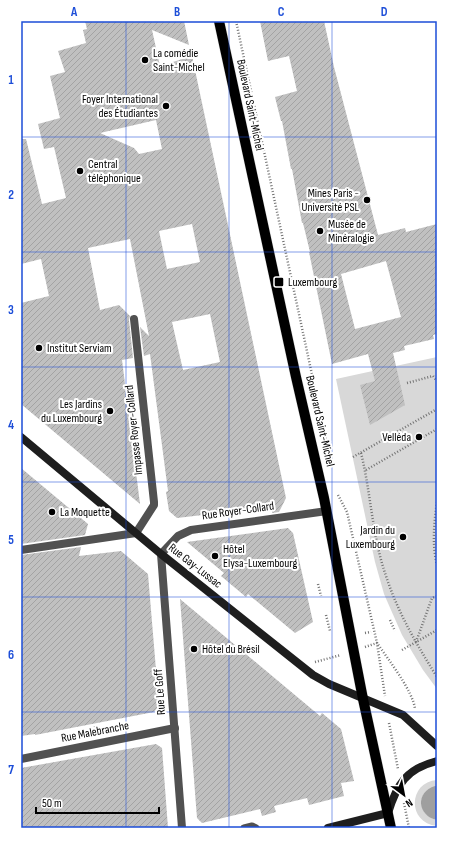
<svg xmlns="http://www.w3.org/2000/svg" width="458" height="849" viewBox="0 0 458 849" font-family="'Sofia Sans Condensed',sans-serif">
<defs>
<pattern id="building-hatch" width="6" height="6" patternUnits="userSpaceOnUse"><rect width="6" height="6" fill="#c0c0c0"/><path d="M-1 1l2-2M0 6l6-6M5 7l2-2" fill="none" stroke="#a3a3a3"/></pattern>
</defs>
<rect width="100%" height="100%" fill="#fff"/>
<g fill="#d8d8d8">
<polygon points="437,357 437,689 423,670 402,635 384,594 375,562 336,379"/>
<path d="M437 780V786C416 790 416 815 437 820V826C407 823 408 782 437 780Z"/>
</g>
<path fill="#9f9f9f" d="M435 786H437V820C417 816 415 792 435 786Z"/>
<g fill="url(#building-hatch)" fill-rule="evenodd">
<path d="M85 21H184L189 45 152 30 160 66 192 56 286 498 279 512 272 513V507L177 518 169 511 166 492 168 491 150 354 144 356 140 327 149 336 130 239 88 248 100 310 119 305 130 316 129 320 133 358 122 360 140 504 21 404V303L49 296 41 259 21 264V139H26L42 204 66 198 54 147 44 149 38 124 60 118 50 76 65 72 58 51 86 43 83 30 87 29ZM156 120 162 149 139 154 134 148 100 133ZM192 224 200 262 167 269 159 231ZM210 314 220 362 183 370 172 322Z"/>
<path d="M260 21H324L334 67 378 235 405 228 406 232 437 224V334L433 335 434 339 404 346 405 350 393 353 405 405 370 425 360 385 375 381 368 354 332 364 309 252H310L303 223H302L292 169H291L282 121H281L275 97 297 91 289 56 268 61ZM386 261 401 317 355 329 341 274Z"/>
<polygon points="21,468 88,524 85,535 21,544"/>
<polygon points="288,528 293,533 313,622 295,633 248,594 246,597 221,576 224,573 187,542"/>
<polygon points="81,547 79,556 121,551 148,574 159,706 154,712 35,735 35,734 21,736 21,555"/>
<polygon points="180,599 320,716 322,713 341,729 354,781 341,783 344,796 309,805 307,798 274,806 276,812 262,816 260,809 202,823 197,818"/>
<polygon points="156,744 162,748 168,828 21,828 21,768"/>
</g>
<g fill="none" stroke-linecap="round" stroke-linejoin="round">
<defs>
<polyline id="primary" points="219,21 296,377 324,498 363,699 391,828"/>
</defs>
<use href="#primary" stroke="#dbdbdb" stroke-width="11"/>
<g stroke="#737373" stroke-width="2.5" stroke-dasharray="1 2" stroke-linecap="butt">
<polyline points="236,21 331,463"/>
<polyline points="407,383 433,376 437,381"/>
<path d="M361 453C371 493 372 536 386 576 398 613 417 645 437 677"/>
<polyline points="353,457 437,409"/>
<polyline points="366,470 437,429"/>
<polyline points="338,495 347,512 377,643 385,696"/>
<path d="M437 502C434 522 432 546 437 565"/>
<polyline points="318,584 321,596"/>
<polyline points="326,615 330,631"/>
<polyline points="390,620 395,631"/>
<polyline points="365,633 371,632"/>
<polyline points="416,642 432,598 437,596"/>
<path d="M365 647 377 643C388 659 413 691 415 709"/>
<polyline points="402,650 437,630"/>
<polyline points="315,662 341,655"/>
<polyline points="389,723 398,769"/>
<polyline points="95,726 96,733"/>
<polyline points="404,803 409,828"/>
</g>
<polyline stroke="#515151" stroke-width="7" points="244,828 252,826 256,828"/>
<g stroke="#515151" stroke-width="8">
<polyline points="21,550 136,533 154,505 154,502 134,319"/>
<polyline points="21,759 175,728"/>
<polyline points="182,828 161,554 178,536 191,530 327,511"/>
</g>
<g stroke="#1e1e1e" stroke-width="8">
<polyline points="21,437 161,554 313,675 329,684 403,715 437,746"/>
<path d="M328 828 388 813C397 784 406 769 437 761"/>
</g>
<use href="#primary" stroke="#000" stroke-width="10"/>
</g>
<path fill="none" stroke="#1d4ed8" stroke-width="1" stroke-opacity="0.55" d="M126 21V828M229 21V828M332 21V828M21 137H437M21 252H437M21 367H437M21 482H437M21 597H437M21 712H437"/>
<g fill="#000" stroke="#fff" stroke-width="1.5">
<circle cx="145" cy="60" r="4"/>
<circle cx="166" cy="106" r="4"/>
<circle cx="80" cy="171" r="4"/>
<circle cx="367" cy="200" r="4"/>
<circle cx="320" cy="231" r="4"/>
<rect x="274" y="277" width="10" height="10" rx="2"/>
<circle cx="39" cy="348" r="4"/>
<circle cx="110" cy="411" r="4"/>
<circle cx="419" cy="437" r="4"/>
<circle cx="52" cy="512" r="4"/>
<circle cx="403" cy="537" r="4"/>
<circle cx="215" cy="556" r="4"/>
<circle cx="194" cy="649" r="4"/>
</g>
<g text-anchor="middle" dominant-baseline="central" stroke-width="4" stroke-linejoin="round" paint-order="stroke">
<g font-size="12" fill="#000" stroke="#fff" text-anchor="start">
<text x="153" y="53">La comédie<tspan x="153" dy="14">Saint-Michel</tspan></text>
<text x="158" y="99" text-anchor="end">Foyer International<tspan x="158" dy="14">des Étudiantes</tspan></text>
<text x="88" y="164">Central<tspan x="88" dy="14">téléphonique</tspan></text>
<text x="359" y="193" text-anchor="end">Mines Paris -<tspan x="359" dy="14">Université PSL</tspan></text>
<text x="328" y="224">Musée de<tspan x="328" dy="14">Minéralogie</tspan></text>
<text x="288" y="282">Luxembourg</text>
<text x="47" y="348">Institut Serviam</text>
<text x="102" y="404" text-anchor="end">Les Jardins<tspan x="102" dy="14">du Luxembourg</tspan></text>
<text x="411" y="437" text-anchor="end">Velléda</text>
<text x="60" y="512">La Moquette</text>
<text x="395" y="530" text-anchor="end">Jardin du<tspan x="395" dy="14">Luxembourg</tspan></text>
<text x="223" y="549">Hôtel<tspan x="223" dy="14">Elysa-Luxembourg</tspan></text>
<text x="202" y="649">Hôtel du Brésil</text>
</g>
<g font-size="12" fill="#000" stroke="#fff">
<text transform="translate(250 105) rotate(78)">Boulevard Saint-Michel</text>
<text transform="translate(320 421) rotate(77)">Boulevard Saint-Michel</text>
<text transform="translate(134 430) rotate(-96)">Impasse Royer-Collard</text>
<text transform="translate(238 511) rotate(-8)">Rue Royer-Collard</text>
<text transform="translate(195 566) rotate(38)">Rue Gay-Lussac</text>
<text transform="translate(160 692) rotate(-94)">Rue Le Goff</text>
<text transform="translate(95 732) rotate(-11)">Rue Malebranche</text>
</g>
</g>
<rect width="458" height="849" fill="none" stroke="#ffffff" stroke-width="44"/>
<g transform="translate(404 795) rotate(148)" stroke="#ffffff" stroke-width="3" paint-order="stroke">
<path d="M0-3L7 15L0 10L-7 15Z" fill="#000000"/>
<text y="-6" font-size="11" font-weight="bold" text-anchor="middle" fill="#000000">N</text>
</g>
<path d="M36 807v6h123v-6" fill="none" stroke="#000000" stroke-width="2"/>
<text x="42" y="807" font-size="12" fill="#000000" stroke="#ffffff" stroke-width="3" paint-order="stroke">50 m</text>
<rect x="22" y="22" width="414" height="805" fill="none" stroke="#1d4ed8" stroke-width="1.5"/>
<g font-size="13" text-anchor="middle" font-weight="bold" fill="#1d4ed8">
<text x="74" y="16">A</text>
<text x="177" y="16">B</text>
<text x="281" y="16">C</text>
<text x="384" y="16">D</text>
<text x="11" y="84">1</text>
<text x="11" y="199">2</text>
<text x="11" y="314">3</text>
<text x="11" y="429">4</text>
<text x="11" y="544">5</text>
<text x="11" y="659">6</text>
<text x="11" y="774">7</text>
</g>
</svg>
